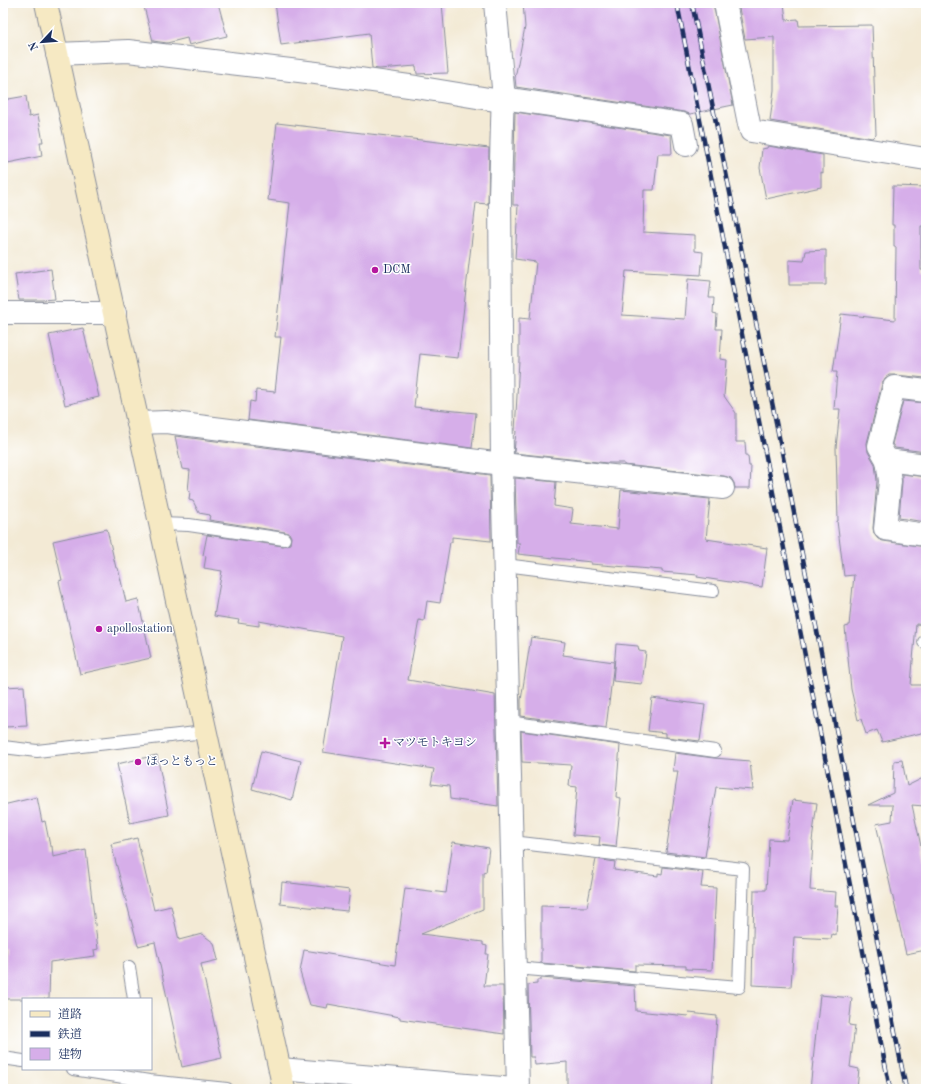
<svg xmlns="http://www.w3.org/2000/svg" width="929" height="1092" viewBox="0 0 929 1092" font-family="'Old Standard TT','Noto Serif JP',serif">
<rect width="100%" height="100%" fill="#fff"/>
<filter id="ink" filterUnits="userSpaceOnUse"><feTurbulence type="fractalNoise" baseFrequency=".025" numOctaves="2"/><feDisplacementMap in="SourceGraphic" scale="8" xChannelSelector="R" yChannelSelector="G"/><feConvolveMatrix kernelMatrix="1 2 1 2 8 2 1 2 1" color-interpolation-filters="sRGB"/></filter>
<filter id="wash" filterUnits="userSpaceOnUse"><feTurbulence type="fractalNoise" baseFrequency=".012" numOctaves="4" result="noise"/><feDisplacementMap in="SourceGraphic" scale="16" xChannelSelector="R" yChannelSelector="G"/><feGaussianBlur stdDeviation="0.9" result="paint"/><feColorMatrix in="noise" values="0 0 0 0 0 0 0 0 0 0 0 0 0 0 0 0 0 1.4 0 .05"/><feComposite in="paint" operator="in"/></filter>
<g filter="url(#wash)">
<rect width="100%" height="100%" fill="#f3ead5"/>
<g id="blocks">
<g fill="#d6aee9">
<polygon points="143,3 218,3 227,36 189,45 187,38 167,43 153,41"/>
<polygon points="275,3 442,3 448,73 417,74 416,66 379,69 372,68 369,33 281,45"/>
<polygon points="523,3 713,3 733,105 690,114 684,112 516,87 515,78 525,27"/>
<polygon points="738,3 784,3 786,20 798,19 799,26 872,25 876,134 872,138 770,121 774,90 774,37 745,39"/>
<polygon points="26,96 29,117 38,115 43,142 40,142 42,156 3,164 3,100"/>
<polygon points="515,112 671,135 672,154 658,154 654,190 644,190 643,232 695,235 695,251 703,252 701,275 626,271 622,315 685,319 688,279 711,281 709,298 714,298 713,313 717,314 716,329 722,329 720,359 727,360 724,396 736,413 736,442 745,442 746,456 748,456 749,466 751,466 750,488 735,488 734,483 731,478 724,476 624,465 624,463 607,463 514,453 516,431 515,431 519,360 519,318 530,319 536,262 515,259 518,205 513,205"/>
<polygon points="277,123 489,148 488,204 476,203 458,358 420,354 414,407 476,413 472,448 248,420 250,401 255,402 256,390 275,392 281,337 275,337 290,203 268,200"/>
<polygon points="768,146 823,155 823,173 821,172 821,187 766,199 760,168 762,149 767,148"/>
<polygon points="893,186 926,187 926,226 921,226 921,270 925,270 925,277 926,277 926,378 895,375 889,375 885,378 882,384 867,443 868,452 875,464 877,481 873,528 874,534 878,539 883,541 926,547 926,625 916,624 911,685 926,685 926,732 882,742 877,730 866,734 861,719 858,720 851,689 845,627 849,626 854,575 844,576 837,521 838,521 836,448 840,409 834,409 837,372 833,372 841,314 895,320 896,247 894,247 894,225 892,225"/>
<polygon points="826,250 826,285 789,285 789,260 804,261 806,251"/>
<polygon points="51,269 55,299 42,300 19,300 15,274"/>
<polygon points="83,328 99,397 65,405 49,335"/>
<polygon points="903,401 926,403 926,452 895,448 892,444"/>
<polygon points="175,436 490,475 491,541 452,537 452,542 450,542 440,603 427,601 424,621 419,620 408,680 495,695 498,806 450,799 449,786 431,784 434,769 323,752 342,636 259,621 259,626 238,623 239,620 214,616 222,571 204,568 206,556 203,555 207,535 283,546 290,544 291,537 289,533 285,532 209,520 210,515 199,513 193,501 189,500 190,491 188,491 190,470 182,469"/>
<polygon points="902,474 926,477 926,522 899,518 902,482"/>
<polygon points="515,478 556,482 554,506 573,509 571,524 618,529 621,490 710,499 706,539 767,548 762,587 697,577 698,575 662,572 662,570 591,564 591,562 518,554 520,543 517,543"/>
<polygon points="107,529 116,568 118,568 126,602 138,599 151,658 80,674 59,581 62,580 53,541"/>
<polygon points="531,637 565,642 563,655 614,662 606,728 521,716 521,700"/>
<polygon points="616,644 638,646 639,651 646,652 642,684 613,681"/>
<polygon points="24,686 27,726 5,727 4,725 3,725 4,687"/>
<polygon points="652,698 705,705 700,741 666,737 666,733 648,731"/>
<polygon points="521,731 620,745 616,797 621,798 616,847 599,845 600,837 573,835 577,787 569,786 571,765 522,762"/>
<polygon points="261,751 301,761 292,800 252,789"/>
<polygon points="675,753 714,758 750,761 753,790 716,787 705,857 666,852 678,771 673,771"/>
<polygon points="157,755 169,815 130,823 117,764"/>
<polygon points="902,760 907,786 925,777 924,806 912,805 926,869 926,950 906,954 876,824 892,821 893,805 868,805 893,793 894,761"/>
<polygon points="37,797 42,822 45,821 50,846 52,846 53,857 86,850 98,949 94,950 95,956 50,962 49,999 4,999 6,949 3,950 3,805"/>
<polygon points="793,800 817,803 812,841 813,842 810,890 836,892 835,906 838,906 836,935 832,934 831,939 794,937 791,987 752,985 754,890 766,890 769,839 787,840"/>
<polygon points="137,838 154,910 171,906 179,940 202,934 214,943 218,960 201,964 222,1058 182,1067 155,942 138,946 111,844"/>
<polygon points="453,842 489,848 486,872 483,873 483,909 421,934 483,942 483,945 487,946 486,954 488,954 484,986 503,986 504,1034 400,1019 400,1017 328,1004 327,1008 310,1005 300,972 304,950 395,965 405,888 446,893"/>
<polygon points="596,859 615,862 614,870 658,876 658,873 662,874 663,867 703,872 701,887 716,888 712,970 686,969 686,966 635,965 635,971 541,963 541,906 587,907"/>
<polygon points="282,882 350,890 347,911 280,904"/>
<polygon points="541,978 635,986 636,1011 688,1016 689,1013 717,1016 712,1089 567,1089 567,1062 535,1065 534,1057 530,1057 528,985 537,984 537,980 541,980"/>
<polygon points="820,995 852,998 849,1025 855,1026 850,1067 859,1069 857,1089 810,1089"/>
</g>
</g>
</g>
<g filter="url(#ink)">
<use href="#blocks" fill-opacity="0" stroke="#878c9a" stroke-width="1"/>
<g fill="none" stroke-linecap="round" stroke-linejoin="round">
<defs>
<g id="lane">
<polyline points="160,524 189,525 284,539"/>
<polyline points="505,565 713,591"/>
<polyline points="924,642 926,642"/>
<polyline points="508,722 715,751"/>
<polyline points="3,747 37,751 205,732"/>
<polyline points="512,842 743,869 739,987 515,968"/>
<polyline points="129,967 134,999"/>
<polyline points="3,1058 23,1061"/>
<polyline points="73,1069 149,1081 227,1089"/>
</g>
<g id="street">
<polyline points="495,3 503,88 500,196 502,464 518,1089"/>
<polyline points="725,3 749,124 751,131 926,159"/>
<polyline points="57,54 128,51 316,73 416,87 501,101"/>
<polyline points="502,98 682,124 686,145"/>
<polyline points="3,313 115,313"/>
<polyline points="926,391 894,387 879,446 887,460 890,481 885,529 926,535"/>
<polyline points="138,423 166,422 502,464 723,488"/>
<polyline points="887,460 926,465"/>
<polyline points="280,1069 515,1089"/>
</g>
<polyline id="secondary" points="46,3 284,1089"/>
</defs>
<use href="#lane" stroke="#878c9a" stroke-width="14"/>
<use href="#street" stroke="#878c9a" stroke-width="24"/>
<use href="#secondary" stroke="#878c9a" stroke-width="24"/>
<use href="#lane" stroke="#fff" stroke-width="12"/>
<use href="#street" stroke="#fff" stroke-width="22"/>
<use href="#secondary" stroke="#f6e9c3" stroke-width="22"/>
<defs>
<g id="rail">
<polyline points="677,3 890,1089"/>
<polyline points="692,3 789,487 906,1089"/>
</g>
</defs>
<use href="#rail" stroke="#1b2f5e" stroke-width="4.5"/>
<use href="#rail" stroke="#fff" stroke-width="3" stroke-dasharray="9" stroke-linecap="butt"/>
</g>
</g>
<g fill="#b5179e" stroke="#fff" stroke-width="1.5">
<circle cx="375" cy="270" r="4"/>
<circle cx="99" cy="629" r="4"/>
<path d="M383 737h4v4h4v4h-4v4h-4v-4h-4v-4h4z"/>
<circle cx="138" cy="762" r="4"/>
</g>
<g text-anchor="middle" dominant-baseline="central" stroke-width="3" stroke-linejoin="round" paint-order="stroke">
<g font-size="12" fill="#1b2f5e" stroke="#fff" text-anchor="start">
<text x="383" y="270">DCM</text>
<text x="107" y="629">apollostation</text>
<text x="393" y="743">マツモトキヨシ</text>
<text x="146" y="762">ほっともっと</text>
</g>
</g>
<rect width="929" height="1092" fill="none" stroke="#fff" stroke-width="16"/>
<rect x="22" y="998" width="130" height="72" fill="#ffffff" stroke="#a4acbf"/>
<rect x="30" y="1011" width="20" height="6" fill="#f6e9c3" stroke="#a4acbf"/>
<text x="58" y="1018" font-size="12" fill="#1b2f5e">道路</text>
<rect x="30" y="1031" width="20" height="6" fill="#1b2f5e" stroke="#a4acbf"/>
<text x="58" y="1038" font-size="12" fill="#1b2f5e">鉄道</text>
<rect x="30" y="1048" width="20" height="12" fill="#d6aee9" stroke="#a4acbf"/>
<text x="58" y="1058" font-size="12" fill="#1b2f5e">建物</text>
<g transform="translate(42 42) rotate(244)" stroke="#ffffff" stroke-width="3" paint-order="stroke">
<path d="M0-3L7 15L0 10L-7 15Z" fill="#1b2f5e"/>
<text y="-6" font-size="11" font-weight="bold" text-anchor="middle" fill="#1b2f5e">N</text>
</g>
</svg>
